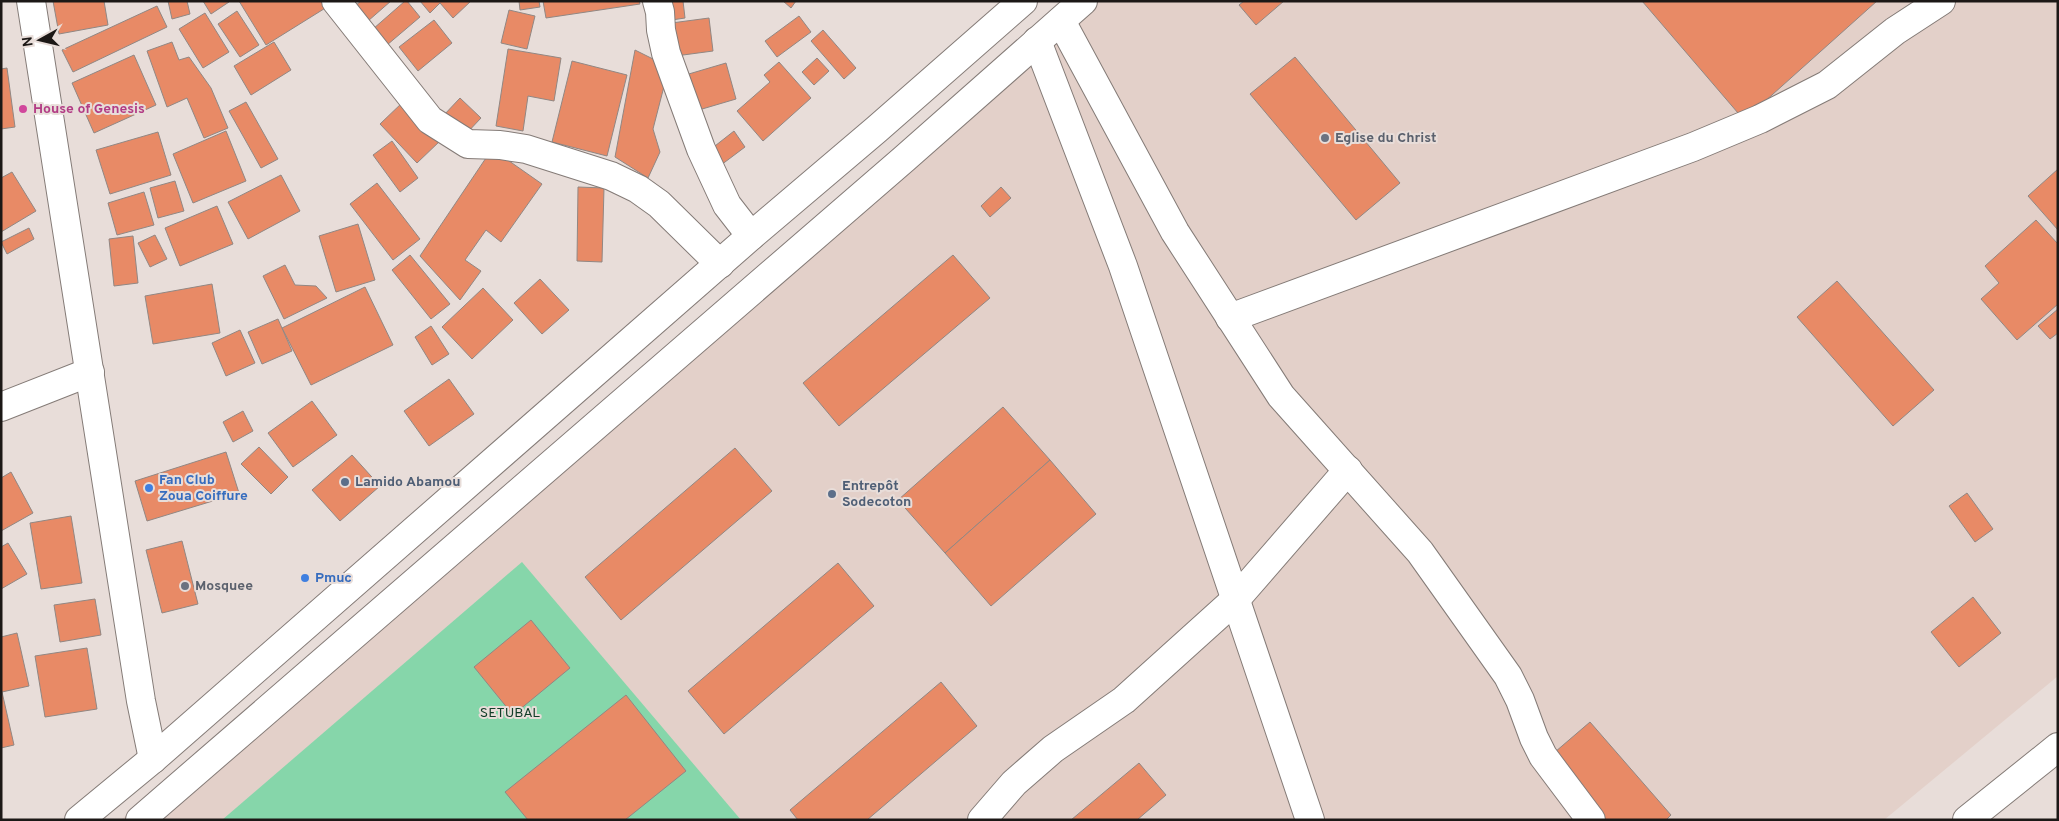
<svg xmlns="http://www.w3.org/2000/svg" width="2059" height="821" viewBox="0 0 2059 821" font-family="Overpass,sans-serif">
<rect width="100%" height="100%" fill="#e8ddd9"/>
<polygon fill="#e3d0c9" points="1064,1 2058,1 2058,676 1884,820 121,820"/>
<polygon fill="#86d6aa" points="522,562 741,820 222,820"/>
<g fill="#e88a66" stroke="#918783">
<polygon points="53,1 104,1 108,25 59,34"/>
<polygon points="168,1 187,1 190,14 172,19"/>
<polygon points="203,1 229,1 229,2 211,14"/>
<polygon points="239,1 323,1 327,7 266,45"/>
<polygon points="361,1 391,1 368,21 355,6"/>
<polygon points="405,1 407,1 420,17 387,45 373,29"/>
<polygon points="420,1 471,1 453,18 440,3 430,13"/>
<polygon points="519,1 539,1 540,7 520,10"/>
<polygon points="543,1 639,1 640,4 546,18"/>
<polygon points="663,1 683,1 685,18 665,21"/>
<polygon points="783,1 796,1 791,8"/>
<polygon points="1244,1 1284,1 1256,25 1239,5"/>
<polygon points="1642,1 1877,1 1744,120"/>
<polygon points="157,6 167,27 73,72 62,50"/>
<polygon points="509,10 535,16 527,49 501,43"/>
<polygon points="237,11 259,45 240,57 218,24"/>
<polygon points="205,13 229,52 203,68 179,29"/>
<polygon points="799,16 811,32 777,57 765,41"/>
<polygon points="709,18 713,51 668,57 664,24"/>
<polygon points="434,20 452,43 418,71 399,47"/>
<polygon points="823,30 856,68 844,79 811,41"/>
<polygon points="172,42 179,60 189,57 211,88 228,128 204,138 187,98 167,107 147,51"/>
<polygon points="274,42 291,70 251,95 234,66"/>
<polygon points="508,49 561,58 554,101 528,96 523,131 496,126"/>
<polygon points="635,50 669,67 653,129 660,152 648,178 615,157"/>
<polygon points="134,55 156,105 94,133 72,83"/>
<polygon points="1295,57 1400,183 1356,220 1250,94"/>
<polygon points="817,58 829,71 814,85 802,72"/>
<polygon points="572,61 627,75 607,156 552,142"/>
<polygon points="779,62 811,98 763,141 737,111 770,82 764,75"/>
<polygon points="726,63 736,99 692,112 682,76"/>
<polygon points="7,68 15,127 1,129 1,69"/>
<polygon points="460,98 481,118 464,136 443,116"/>
<polygon points="404,101 441,140 417,163 380,124"/>
<polygon points="246,102 278,159 261,168 229,111"/>
<polygon points="226,131 246,181 193,203 173,154"/>
<polygon points="734,131 745,147 717,168 706,153"/>
<polygon points="158,132 171,175 110,194 96,150"/>
<polygon points="392,141 418,178 400,192 373,155"/>
<polygon points="492,149 542,184 501,242 486,230 465,260 481,271 460,300 420,256"/>
<polygon points="2058,169 2058,230 2028,196"/>
<polygon points="12,172 36,211 1,232 1,178"/>
<polygon points="281,175 300,211 248,239 228,202"/>
<polygon points="175,181 184,211 158,218 150,188"/>
<polygon points="377,183 420,239 393,260 350,204"/>
<polygon points="578,187 604,188 602,262 577,261"/>
<polygon points="1001,187 1011,198 990,217 981,206"/>
<polygon points="144,192 154,225 117,235 108,203"/>
<polygon points="217,206 233,244 180,266 165,228"/>
<polygon points="2036,220 2058,244 2058,304 2017,340 1981,299 1999,283 1985,266"/>
<polygon points="358,224 375,280 336,292 319,236"/>
<polygon points="29,228 34,239 7,254 1,242"/>
<polygon points="155,235 167,259 150,267 138,243"/>
<polygon points="133,236 138,283 114,286 109,239"/>
<polygon points="410,255 450,304 431,319 392,270"/>
<polygon points="953,255 990,298 839,426 803,383"/>
<polygon points="285,265 295,285 316,286 327,298 284,319 263,276"/>
<polygon points="540,279 569,310 542,334 514,303"/>
<polygon points="1837,281 1934,390 1893,426 1797,317"/>
<polygon points="212,284 220,333 153,344 145,296"/>
<polygon points="365,287 393,345 311,385 282,328"/>
<polygon points="483,288 513,320 472,359 442,327"/>
<polygon points="2058,309 2058,333 2050,339 2038,326"/>
<polygon points="278,319 292,351 262,364 248,332"/>
<polygon points="431,326 449,354 432,365 415,337"/>
<polygon points="240,330 255,363 226,376 212,343"/>
<polygon points="449,379 474,414 429,446 404,411"/>
<polygon points="312,401 337,435 293,467 268,433"/>
<polygon points="1003,407 1050,460 945,553 898,500"/>
<polygon points="243,411 253,431 233,442 223,422"/>
<polygon points="259,447 288,477 271,494 241,464"/>
<polygon points="735,448 772,491 621,620 585,577"/>
<polygon points="226,452 239,493 147,521 135,481"/>
<polygon points="352,455 380,486 340,521 312,490"/>
<polygon points="1050,460 1096,514 991,606 945,553"/>
<polygon points="11,472 33,513 1,531 1,478"/>
<polygon points="1967,493 1993,529 1975,542 1949,506"/>
<polygon points="71,516 82,583 41,589 30,523"/>
<polygon points="182,541 198,604 162,613 146,550"/>
<polygon points="8,543 27,574 1,589 1,547"/>
<polygon points="838,563 874,606 724,734 688,691"/>
<polygon points="1973,597 2001,633 1959,667 1931,632"/>
<polygon points="95,599 101,635 60,642 54,605"/>
<polygon points="531,620 570,668 513,715 474,667"/>
<polygon points="17,633 29,686 2,692 14,745 1,748 1,637"/>
<polygon points="87,648 97,709 45,717 35,656"/>
<polygon points="941,682 977,726 867,820 798,820 790,810"/>
<polygon points="626,695 686,771 625,820 528,820 505,792"/>
<polygon points="1590,722 1671,815 1666,820 1602,820 1548,758"/>
<polygon points="1139,763 1166,795 1137,820 1071,820"/>
</g>
<g fill="none" stroke-linecap="round" stroke-linejoin="round">
<defs>
<g id="street">
<polyline points="31,1 141,701 153,759"/>
<polyline points="336,1 430,120 468,144 500,145 526,149 611,176 638,189 659,204 720,264"/>
<polyline points="657,1 660,12 661,30 666,53 701,149 727,205 751,236"/>
<polyline points="1061,21 1175,232 1281,396 1420,552 1508,676 1520,700 1534,738 1543,756 1591,820"/>
<polyline points="1037,41 1123,266 1310,820"/>
<polyline points="1230,318 1693,147 1760,119 1827,85 1895,31 1941,1"/>
<polyline points="1,407 90,372"/>
<polyline points="982,820 1014,783 1053,749 1124,700 1236,599 1348,470"/>
<polyline points="1967,820 2058,747"/>
</g>
<g id="primary">
<polyline points="79,820 153,759 751,236 877,129 1023,1"/>
<polyline points="140,820 904,159 1083,1"/>
</g>
</defs>
<use href="#street" stroke="#847b77" stroke-width="30"/>
<use href="#primary" stroke="#847b77" stroke-width="30"/>
<use href="#street" stroke="#fff" stroke-width="28"/>
<use href="#primary" stroke="#fff" stroke-width="28"/>
</g>
<circle fill="#d1479c" stroke="#e8ddd9" stroke-width="2" cx="23" cy="109" r="5"/>
<g fill="#6b7280" stroke="#e8ddd9" stroke-width="2">
<circle cx="1325" cy="138" r="5"/>
<circle cx="185" cy="586" r="5"/>
</g>
<g fill="#5c6f8a" stroke="#e8ddd9" stroke-width="2">
<circle cx="345" cy="482" r="5"/>
<circle cx="832" cy="494" r="5"/>
</g>
<g fill="#3f7fe0" stroke="#e8ddd9" stroke-width="2">
<circle cx="149" cy="488" r="5"/>
<circle cx="305" cy="578" r="5"/>
</g>
<g text-anchor="middle" dominant-baseline="central" stroke-width="4" stroke-linejoin="round" paint-order="stroke">
<g font-size="14" font-weight="bold" fill="#b23c85" stroke="#e8ddd9" text-anchor="start">
<text x="33" y="109">House of Genesis</text>
</g>
<g font-size="14" font-weight="bold" fill="#5b616d" stroke="#e8ddd9" text-anchor="start">
<text x="1335" y="138">Eglise du Christ</text>
<text x="195" y="586">Mosquee</text>
</g>
<g font-size="14" font-weight="bold" fill="#366cbe" stroke="#e8ddd9" text-anchor="start">
<text x="159" y="480">Fan Club<tspan x="159" dy="16">Zoua Coiffure</tspan></text>
<text x="315" y="578">Pmuc</text>
</g>
<g font-size="14" font-weight="bold" fill="#4e5e75" stroke="#e8ddd9" text-anchor="start">
<text x="355" y="482">Lamido Abamou</text>
<text x="842" y="486">Entrepôt<tspan x="842" dy="16">Sodecoton</tspan></text>
</g>
<g font-size="14" fill="#113d28" stroke="#e8ddd9">
<text x="510" y="713">SETUBAL</text>
</g>
</g>
<rect width="2059" height="821" fill="none" stroke="#1c1816" stroke-width="5"/>
<g transform="translate(40 40) rotate(262)" stroke="#e8ddd9" stroke-width="4" paint-order="stroke">
<path d="M0-4L9 19L0 12L-9 19Z" fill="#1c1816"/>
<text y="-8" font-size="14" font-weight="bold" text-anchor="middle" fill="#1c1816">N</text>
</g>
</svg>
